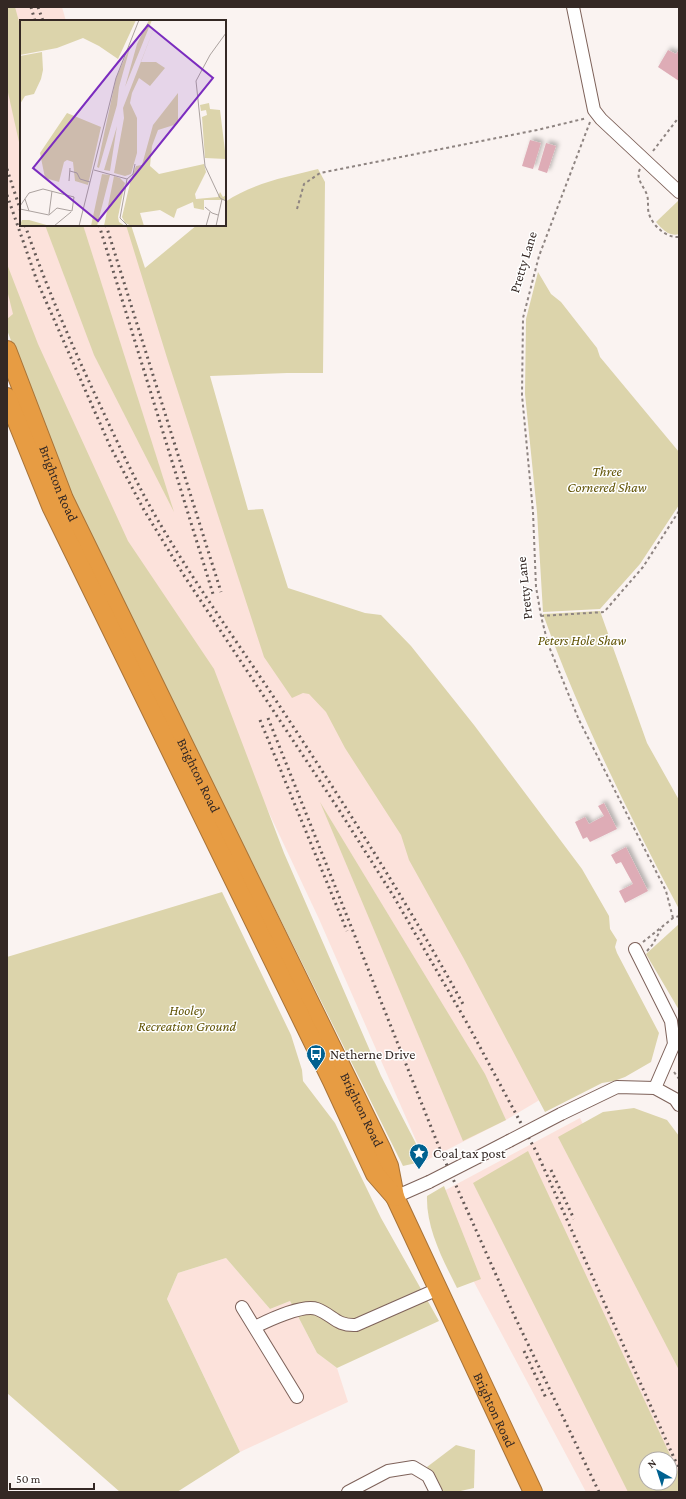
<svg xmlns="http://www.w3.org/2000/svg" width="686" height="1499" viewBox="0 0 686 1499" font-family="'Crimson Pro',serif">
<defs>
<filter id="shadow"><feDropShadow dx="3" dy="-3" stdDeviation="2" flood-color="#0004"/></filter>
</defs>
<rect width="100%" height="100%" fill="#faf3f1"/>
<g fill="#fce2db" fill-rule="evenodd">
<polygon points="7,7 62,7 66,21 21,21 21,225 127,225 287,635 563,1086 506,1120 425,1161 319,919 204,675 118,540 14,315 7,319"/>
<path d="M580 1118 679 1320V1492H586L474 1282 440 1193ZM646 1459H670V1483H646Z"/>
<polygon points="226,1258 270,1309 290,1301 317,1353 337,1368 348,1402 240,1452 167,1299 178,1273"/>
</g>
<g fill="#dcd4ab" fill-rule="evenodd">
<polygon points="7,7 15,7 21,29 21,151 7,88"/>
<path d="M318 169 325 182 323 373H287L210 376 248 510 263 509 288 588 365 613 381 615 411 646 474 725 582 869 609 916 610 929 617 940 615 947 617 953 659 1033 651 1062 625 1077 614 1081 602 1083 545 1112 464 959 409 860 401 835 345 748 326 712 309 694 303 693 292 698 264 657 168 361 126 225H131L145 268 197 225H225V202C253 183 286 177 318 169Z"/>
<path d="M679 200V234C669 237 662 229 656 222Z"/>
<polygon points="45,225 83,225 174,512 94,355"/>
<polygon points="7,264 38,344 128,541 214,669 284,853 381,1076 425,1161 403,1166 71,498 7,330 7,319 13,314 7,290"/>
<polygon points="538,272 551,294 561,302 597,348 600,357 679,452 679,505 640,564 600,609 543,612 537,512 525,394 526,319"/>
<path d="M600 611 647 743 679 800V909C628 813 580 717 543 614Z"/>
<polygon points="320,802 485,1074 506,1120 463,1141"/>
<polygon points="222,892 291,1035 302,1070 303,1081 335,1123 381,1218 439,1321 337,1368 317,1353 290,1301 270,1309 226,1258 178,1273 167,1299 240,1452 177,1492 120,1492 7,1393 7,957"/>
<polygon points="679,924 679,1010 646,954"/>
<polygon points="634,1108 667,1120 679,1136 679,1370 558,1137 603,1112"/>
<path d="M528 1151 679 1474V1492H628L473 1183ZM646 1459H670V1483H646Z"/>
<path d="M444 1186 481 1279 457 1288C443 1260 426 1228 427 1196Z"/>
<polygon points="456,1445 475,1450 474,1488 456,1492 443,1492 427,1467"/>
</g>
<g fill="#deacb6" filter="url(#shadow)">
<polygon points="668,50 676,54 679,50 679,81 658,67"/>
<polygon points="530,140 541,143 533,169 522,166"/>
<polygon points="546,143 556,146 547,173 538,170"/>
<polygon points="604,803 617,829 590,842 587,837 583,839 575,822 585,817 589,824 604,816 598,806"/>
<polygon points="626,847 648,891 625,903 619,891 633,884 621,862 616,864 611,855"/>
</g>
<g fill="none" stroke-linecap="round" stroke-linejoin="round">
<defs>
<g id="minor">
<polyline points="573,7 594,110 601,119 679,192"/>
<polyline points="635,949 671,1021 674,1044 655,1088"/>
<polyline points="561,1114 617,1087 655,1088 675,1099 679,1105"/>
<polyline points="478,1157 509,1141"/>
<polyline points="395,1197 429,1182"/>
<polyline points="242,1307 297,1397"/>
<path d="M255 1327C267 1321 303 1304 317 1309 333 1315 336 1326 356 1325L438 1289"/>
<polyline points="348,1492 388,1471 413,1467 428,1476 436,1492"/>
</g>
<g id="highway">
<path id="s1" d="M7 350 64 499 382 1150 389 1166 395 1197 533 1492"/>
<polyline points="7,397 51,506 332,1081 375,1174 395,1197"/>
</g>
</defs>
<use href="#minor" stroke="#7e625a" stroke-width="14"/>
<use href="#highway" stroke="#a87338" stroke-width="20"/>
<g stroke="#8e8481" stroke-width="2" stroke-dasharray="3 3" stroke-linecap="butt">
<polyline points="590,122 539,256 523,318 522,395 533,512 536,587 541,616 548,644 579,720 666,891 673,918"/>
<polyline points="653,151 679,117"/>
<path d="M640 169C635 179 644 186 647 195 649 201 647 208 649 214 653 226 666 238 679 237"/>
<polyline points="297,209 304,184 320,173 537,130 587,118"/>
<polyline points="541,616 604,612 643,567 679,511"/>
<polyline points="643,942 673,918 679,916"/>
<polyline points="647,951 653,944 661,929"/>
<polyline points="674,1072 679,1079"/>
</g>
<use href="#minor" stroke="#fff" stroke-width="12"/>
<use href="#highway" stroke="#e79c43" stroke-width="18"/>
<g stroke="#655a57" stroke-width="3" stroke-dasharray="2 4" stroke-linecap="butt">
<polyline points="31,7 35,21"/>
<polyline points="38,7 43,21"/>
<polyline points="7,169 21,212"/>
<polyline points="7,195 37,281 110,446 144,510 183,574 339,810 394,897 467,1023 537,1153 679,1469"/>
<path d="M25 225C44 281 67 334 92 388 110 426 127 464 147 501 183 566 226 626 267 687 336 791 404 896 464 1006"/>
<polyline points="99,225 213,594"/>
<polyline points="106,225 221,592"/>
<polyline points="268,718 441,1152 514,1315 599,1492"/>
<polyline points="260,720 347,931"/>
<polyline points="551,1170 574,1219"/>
<polyline points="524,1351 546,1398"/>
</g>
<defs>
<g id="minor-bridge">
<polyline points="509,1141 561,1114"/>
<polyline points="429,1182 478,1157"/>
</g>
</defs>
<use href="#minor-bridge" stroke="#7e625a" stroke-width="14" stroke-linecap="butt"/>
<use href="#minor-bridge" stroke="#fff" stroke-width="12"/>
</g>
<defs>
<symbol id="bus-pin" viewBox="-11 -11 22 30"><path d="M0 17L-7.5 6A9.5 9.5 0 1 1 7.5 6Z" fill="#006190" stroke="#fff"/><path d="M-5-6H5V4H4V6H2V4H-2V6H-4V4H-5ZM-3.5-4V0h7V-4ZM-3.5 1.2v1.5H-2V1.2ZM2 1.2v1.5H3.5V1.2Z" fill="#fff"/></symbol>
<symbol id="sight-pin" viewBox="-11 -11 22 30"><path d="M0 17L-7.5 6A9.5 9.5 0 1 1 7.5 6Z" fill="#006190" stroke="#fff"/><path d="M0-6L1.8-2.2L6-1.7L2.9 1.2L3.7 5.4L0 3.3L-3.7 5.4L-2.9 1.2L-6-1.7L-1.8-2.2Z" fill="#fff"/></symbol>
</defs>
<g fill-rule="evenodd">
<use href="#bus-pin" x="305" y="1043" width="22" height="30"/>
<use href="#sight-pin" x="408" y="1142" width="22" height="30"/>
</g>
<g text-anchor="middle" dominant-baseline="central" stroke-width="3" stroke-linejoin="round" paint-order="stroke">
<g font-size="14" fill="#342824" stroke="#fff">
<text transform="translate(523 262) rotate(-73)">Pretty Lane</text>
<text stroke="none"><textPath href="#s1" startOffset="143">Brighton Road</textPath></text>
<text transform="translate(524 588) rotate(-96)">Pretty Lane</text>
<text stroke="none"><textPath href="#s1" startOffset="467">Brighton Road</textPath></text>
<text stroke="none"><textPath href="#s1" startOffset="839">Brighton Road</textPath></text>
<text stroke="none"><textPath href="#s1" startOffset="1168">Brighton Road</textPath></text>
</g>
<g font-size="14" font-style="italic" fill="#615304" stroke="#fff">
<text x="607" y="471">Three<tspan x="607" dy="16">Cornered Shaw</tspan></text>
<text x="582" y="640">Peters Hole Shaw</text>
<text x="187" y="1010">Hooley<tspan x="187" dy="16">Recreation Ground</tspan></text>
</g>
<g font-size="14" fill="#342824" stroke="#fff" text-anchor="start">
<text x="330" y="1054">Netherne Drive</text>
<text x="433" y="1153">Coal tax post</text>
</g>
</g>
<g transform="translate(20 20)">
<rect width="206" height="206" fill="#faf3f1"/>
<path d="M0 0H116L98 39 79 26 63 18 37 28 0 35ZM129 0H132L105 67 117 24ZM137 0 121 42H136L145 48 130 66 119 58 112 73 110 83 117 98V133L111 154 105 156 94 153 104 98 103 88ZM111 24 99 67 97 85 79 148 77 147 96 58ZM22 32 23 50 21 59 14 74 5 76 0 84V36ZM158 73V101L154 105 138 110 132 126 130 146 139 154 184 144 186 152 175 174 176 179 198 177 200 172 203 177 206 175V180H184V190L174 188 173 182 157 189 154 198 140 190 120 193 124 206H112L105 203 102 197 111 159 116 146 122 145 133 105ZM189 83 190 89 200 90 206 139 185 138 182 97 187 95 186 90 181 91 180 85ZM47 93 81 107 68 165 55 161 53 142 47 140 44 142 39 162 25 158 20 133ZM97 106 90 151 84 150ZM82 154 90 155 77 206H71ZM94 156 100 158 105 163 98 197 99 202 105 206H84ZM2 200H9L30 206 0 205Z" fill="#dcd4ab"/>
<path fill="none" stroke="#aba29f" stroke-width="1" d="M206 13 190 35 176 61 185 146 200 178 206 181M74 150 107 159 100 198 108 206M50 151 57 153 60 159 70 162M107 159 113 154 115 144M49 161 50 148M5 179 9 191M0 186 9 173 23 169 54 177 52 191M185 187 192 193 198 195M0 189 29 195M29 194 32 171M29 195 37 188 52 191M34 206 51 192M59 206 96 58 119 0M186 206 190 192M196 206 202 179"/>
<path fill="#7b2cbf" fill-opacity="0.15" stroke="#7b2cbf" stroke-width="2" d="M128 5 193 58 78 201 13 148Z"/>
<rect width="206" height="206" fill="none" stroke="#342824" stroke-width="2"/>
</g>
<rect width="686" height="1499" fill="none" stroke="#342824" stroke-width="16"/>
<g transform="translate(658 1471) rotate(321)"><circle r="19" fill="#ffffff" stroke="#aea9a7"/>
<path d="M0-3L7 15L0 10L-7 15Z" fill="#006190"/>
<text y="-6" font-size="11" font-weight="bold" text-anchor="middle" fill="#342824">N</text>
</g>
<path d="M10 1483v6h84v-6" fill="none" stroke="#342824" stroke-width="2"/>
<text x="16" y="1483" font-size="12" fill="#342824" stroke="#ffffff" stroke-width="3" paint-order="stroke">50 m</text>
</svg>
